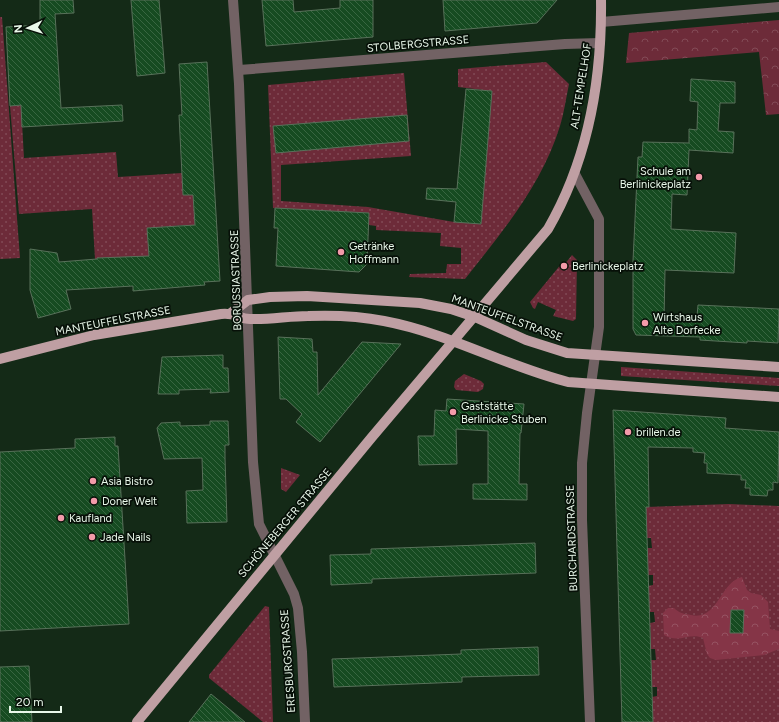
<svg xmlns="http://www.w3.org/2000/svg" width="779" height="722" viewBox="0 0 779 722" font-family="Figtree,sans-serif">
<defs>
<pattern id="grass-dots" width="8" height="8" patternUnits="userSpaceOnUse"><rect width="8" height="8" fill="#6d2b39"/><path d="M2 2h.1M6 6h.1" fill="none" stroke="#824a56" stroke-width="1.8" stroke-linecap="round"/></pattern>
<pattern id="forest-crowns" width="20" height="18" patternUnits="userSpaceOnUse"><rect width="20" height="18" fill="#853547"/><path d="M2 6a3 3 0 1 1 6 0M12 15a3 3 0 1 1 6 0" fill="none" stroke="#965362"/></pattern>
<pattern id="park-crowns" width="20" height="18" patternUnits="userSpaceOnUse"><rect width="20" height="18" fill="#6d2b39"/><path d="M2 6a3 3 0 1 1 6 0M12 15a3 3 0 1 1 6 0" fill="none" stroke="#824a56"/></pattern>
<pattern id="building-back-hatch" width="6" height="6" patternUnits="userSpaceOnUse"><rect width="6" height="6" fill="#164b21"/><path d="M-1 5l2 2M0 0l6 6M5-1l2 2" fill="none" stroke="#386641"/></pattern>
</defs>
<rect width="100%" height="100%" fill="#142a17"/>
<g fill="url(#grass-dots)">
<polygon points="0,17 2,17 20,258 0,259"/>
<path d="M546 62 569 84C566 98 564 113 560 126 542 185 502 232 465 279L409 277 410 274 446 273 447 264H461V248L440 246 441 233 376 230V226L369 225V213L273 208 268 85 404 73 411 156 281 165V201L368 207 454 222 480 224 492 91 458 87V69Z"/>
<polygon points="21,105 24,158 116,152 118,177 182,173 183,195 193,195 195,226 187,227 186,225 147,228 148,243 186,258 111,258 110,257 95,259 92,209 19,214 10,106"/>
<polygon points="572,255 577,260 576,319 573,321 553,316 556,310 538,302 535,309 533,308 530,302 562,263 564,265"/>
<polygon points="621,367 779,378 779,386 621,376"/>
<polygon points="464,374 481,381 484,384 483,389 478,392 456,390 454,387 455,381"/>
<polygon points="281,468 300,475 286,492 281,489"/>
<polygon points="729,504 779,506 779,722 653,722 652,697 657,696 657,687 652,687 651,660 656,660 655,649 651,649 650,623 655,622 654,612 649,612 648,586 653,585 653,575 648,575 647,548 652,548 651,538 647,538 646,507"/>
<polygon points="265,606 269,607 273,722 263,722 209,678 209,675"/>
</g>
<path fill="url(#forest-crowns)" d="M742 577 747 590 751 593 761 595 768 602 770 629 779 631V649L764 655 716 660 710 658 707 654 703 638C690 632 679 644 664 635L663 613 668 608H674C679 613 684 614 691 615 718 621 720 582 742 577Z"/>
<polygon fill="url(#park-crowns)" points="779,20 779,114 766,115 759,52 626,63 629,33"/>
<g fill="url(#building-back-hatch)" stroke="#58715a">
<polygon points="40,0 73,0 74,13 55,14 61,108 122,105 123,121 22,127 21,105 10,106 6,27 40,25"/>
<polygon points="131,0 159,0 165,73 137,76"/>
<polygon points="262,0 293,0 294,12 340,8 340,0 373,0 373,37 266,46"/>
<polygon points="443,0 557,0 537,23 445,31"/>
<polygon points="207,62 220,281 204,282 205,285 133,291 133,286 66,290 71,309 38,318 30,290 30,249 57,253 59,262 97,259 97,258 149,256 147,228 195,225 193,195 183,195 179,115 182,115 179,64"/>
<polygon points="691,79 735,82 735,103 720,103 718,131 734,132 733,153 689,150 687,195 672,194 671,229 736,233 734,273 665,270 664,320 692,322 692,315 697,316 698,305 779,309 778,343 747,341 747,343 700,340 700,337 636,335 633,329 633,261 638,157 642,157 643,142 689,143 689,129 697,130 698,102 690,101"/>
<polygon points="466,89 492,91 481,224 454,222 456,202 426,199 427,188 457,189"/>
<polygon points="407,115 409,141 276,153 273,126"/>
<polygon points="275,208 369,213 367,264 359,272 276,266 278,228 274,228"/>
<polygon points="278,337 312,339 313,352 317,352 318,395 362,342 401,344 320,442 296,422 302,414 286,399 280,399"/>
<polygon points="223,355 223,368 228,368 229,392 210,393 211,389 179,390 179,394 158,394 162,357"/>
<polygon points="447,399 524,404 521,433 520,433 519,484 527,484 527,500 473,499 473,484 488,484 488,431 456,429 457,464 419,465 418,436 434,436 435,410 446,411"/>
<polygon points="613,410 726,418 725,428 779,432 778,483 773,482 773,490 768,490 767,496 750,495 750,488 745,488 746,480 741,480 741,475 707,473 707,463 704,463 705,453 693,452 693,448 648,447 649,507 646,507 653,722 622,722"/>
<polygon points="210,421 228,421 229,445 225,445 225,458 227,522 187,523 186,491 203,490 202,458 164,459 157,428 161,423 180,422 180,426 210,425"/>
<polygon points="115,437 115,446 118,446 129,624 0,631 0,452 75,448 75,439"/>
<polygon points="535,543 536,573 372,579 372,583 331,585 330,555 371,554 371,549"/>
<polygon points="731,610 744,610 743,633 730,633"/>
<polygon points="538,647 539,675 462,677 462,682 334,687 332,659 461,654 461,650"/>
<polygon points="29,666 32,722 0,722 0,667"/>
<polygon points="211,694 245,722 189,722"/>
</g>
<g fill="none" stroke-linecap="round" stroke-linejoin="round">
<g stroke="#726264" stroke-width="10">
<polyline points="233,0 239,84 253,462 259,524 294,594 298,608 302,652 305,722"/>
<polyline points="601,22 779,7"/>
<polyline points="239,70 565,44 600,43"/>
<polyline points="575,174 599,219 599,327 587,413 582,463 582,520 590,722"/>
</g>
<g stroke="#bf9fa3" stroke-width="10">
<polyline points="231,313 248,300 270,297 307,296 420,303 451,309 475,317 526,340 567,353 779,367"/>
<path d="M0 359 94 335 221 314C235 312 239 319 250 319 269 320 289 316 308 316 333 315 359 316 384 321 448 333 505 366 568 382L779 397"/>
<path d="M137 722 372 437 548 229C588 160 602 79 601 0"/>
</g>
</g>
<g fill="#f39aa9" stroke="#071008" stroke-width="1.5">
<circle cx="699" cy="177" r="4"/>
<circle cx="341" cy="252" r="4"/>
<circle cx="564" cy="266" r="4"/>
<circle cx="645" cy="323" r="4"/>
<circle cx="453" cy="412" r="4"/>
<circle cx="628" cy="432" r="4"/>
<circle cx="93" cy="481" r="4"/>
<circle cx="94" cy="501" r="4"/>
<circle cx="61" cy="518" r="4"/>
<circle cx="92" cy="537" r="4"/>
</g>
<g text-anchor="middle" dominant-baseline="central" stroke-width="3.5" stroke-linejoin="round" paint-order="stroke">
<g font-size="11" fill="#e9f8ea" stroke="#071008">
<text transform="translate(418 44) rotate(-5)">STOLBERGSTRASSE</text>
<text transform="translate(581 86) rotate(-81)">ALT-TEMPELHOF</text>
<text transform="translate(236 280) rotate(-92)">BORUSSIASTRASSE</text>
<text transform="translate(507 318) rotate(20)">MANTEUFFELSTRASSE</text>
<text transform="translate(113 321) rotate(-11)">MANTEUFFELSTRASSE</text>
<text transform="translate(285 523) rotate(-50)">SCHÖNEBERGER STRASSE</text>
<text transform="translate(572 538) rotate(-92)">BURCHARDSTRASSE</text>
<text transform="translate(288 661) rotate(-94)">ERESBURGSTRASSE</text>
</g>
<g font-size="11" fill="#e9f8ea" stroke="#071008" text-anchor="start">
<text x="691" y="171" text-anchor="end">Schule am<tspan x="691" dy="13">Berlinickeplatz</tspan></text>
<text x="349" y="246">Getränke<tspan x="349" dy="13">Hoffmann</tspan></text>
<text x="572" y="266">Berlinickeplatz</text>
<text x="653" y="317">Wirtshaus<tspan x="653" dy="13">Alte Dorfecke</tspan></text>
<text x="461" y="406">Gaststätte<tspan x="461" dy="13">Berlinicke Stuben</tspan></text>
<text x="636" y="432">brillen.de</text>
<text x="101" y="481">Asia Bistro</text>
<text x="102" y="501">Doner Welt</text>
<text x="69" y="518">Kaufland</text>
<text x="100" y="537">Jade Nails</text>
</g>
</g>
<g transform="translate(28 28) rotate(266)" stroke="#071008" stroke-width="3" paint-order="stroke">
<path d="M0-3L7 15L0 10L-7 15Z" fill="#e9f8ea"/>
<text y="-6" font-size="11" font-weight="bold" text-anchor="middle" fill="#e9f8ea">N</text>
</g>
<path d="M10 706v6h51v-6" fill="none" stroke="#e9f8ea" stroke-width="2"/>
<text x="16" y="706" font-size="12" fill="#e9f8ea" stroke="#071008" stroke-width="3" paint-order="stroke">20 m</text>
</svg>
